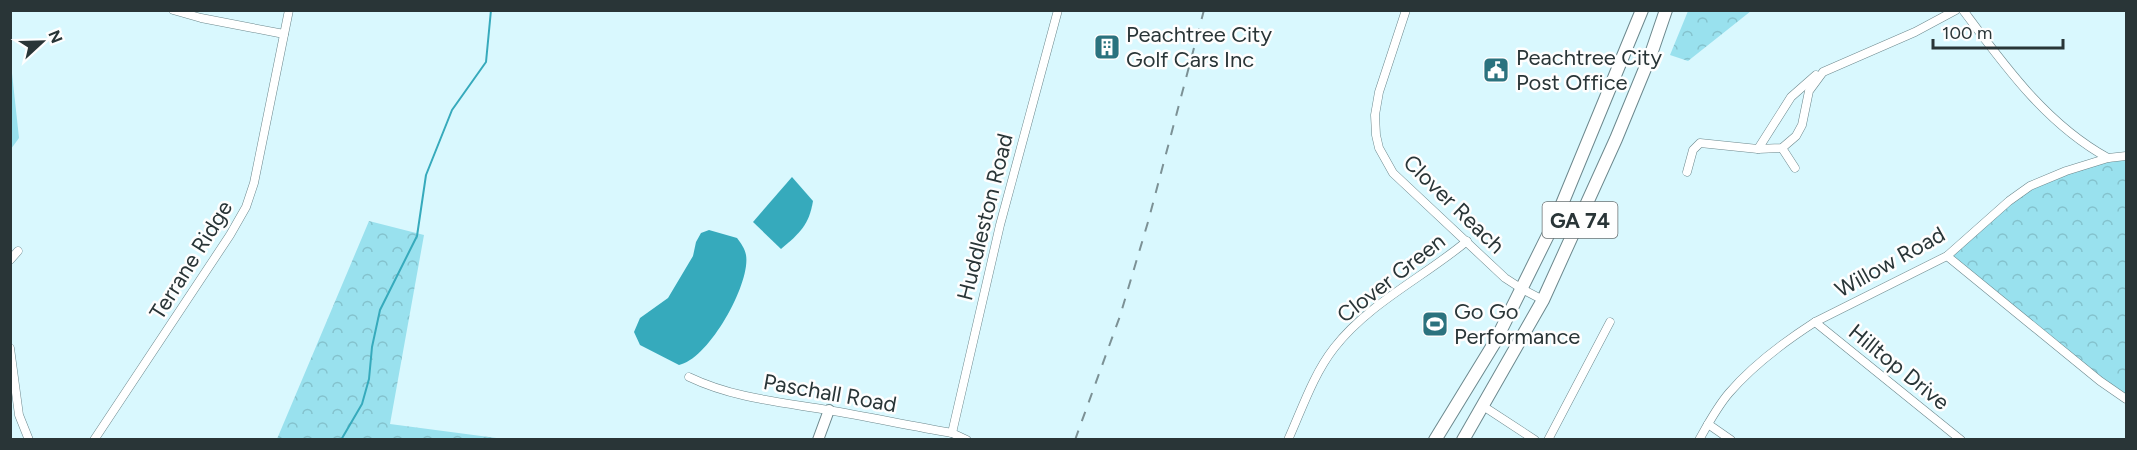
<svg xmlns="http://www.w3.org/2000/svg" width="2137" height="450" viewBox="0 0 2137 450" font-family="Figtree,sans-serif">
<defs>
<pattern id="forest-crowns" width="20" height="18" patternUnits="userSpaceOnUse" patternTransform="scale(1.5)"><rect width="20" height="18" fill="#99e1ee"/><path d="M2 6a3 3 0 1 1 6 0M12 15a3 3 0 1 1 6 0" fill="none" stroke="#84c2cd"/></pattern>
</defs>
<rect width="100%" height="100%" fill="#d9f8fe"/>
<polygon fill="#99e1ee" points="11,64 19,138 11,149 10,149"/>
<g fill="url(#forest-crowns)">
<polygon points="1688,11 1688,10 1751,11 1688,61 1670,55"/>
<polygon points="2126,156 2126,399 1947,256 2025,189 2108,158"/>
<polygon points="369,221 424,235 390,424 504,439 277,439"/>
</g>
<g fill="#36aabc">
<path d="M792 177 813 201C809 225 800 233 781 249L753 222Z"/>
<path d="M709 230 737 238C741 243 745 249 746 255 751 284 708 360 679 365L640 345 634 332 640 318 668 298 693 256 696 242 701 233Z"/>
</g>
<g fill="none" stroke-linecap="round" stroke-linejoin="round">
<polyline stroke="#36aabc" stroke-width="2" points="341,440 362,404 369,379 372,347 380,310 417,236 426,175 452,110 486,62 491,10"/>
<defs>
<g id="street">
<polyline points="173,10 201,18 284,34"/>
<polyline points="1406,10 1379,92 1375,115 1376,135 1379,148 1393,173 1505,278 1522,289 1543,300"/>
<path d="M1963 10C2004 65 2046 124 2108 158"/>
<polyline points="1782,148 1795,168"/>
<polyline points="1758,149 1791,97 1816,75"/>
<polyline points="1687,172 1693,150 1700,143 1758,149 1782,148 1796,136 1802,125 1809,91 1823,72 1915,32 1956,10"/>
<polyline points="1947,256 2100,381 2126,399"/>
<polyline points="10,260 18,251"/>
<polyline points="1815,322 1961,440"/>
<polyline points="10,348 19,415 29,440"/>
<path d="M689 377C733 398 780 402 828 410 869 417 911 426 952 433L967 440"/>
<polyline points="1483,406 1535,440"/>
<polyline points="1708,424 1731,440"/>
<polyline points="952,433 1000,225 1058,10"/>
<polyline points="94,440 230,235 246,207 254,183 289,10"/>
<path d="M1288 440C1302 409 1313 375 1334 348 1369 303 1424 277 1467 241"/>
<polyline points="1548,440 1610,322"/>
<path d="M1699 440C1708 424 1717 407 1729 393 1753 365 1784 342 1815 322L1947 256 2009 201 2030 186 2066 171 2108 158 2126 156"/>
</g>
<polyline id="secondary" points="818,440 829,410"/>
<g id="primary">
<polyline points="1435,440 1495,342 1555,221 1642,10"/>
<polyline points="1463,440 1543,300 1616,139 1651,54 1666,10"/>
</g>
</defs>
<use href="#street" stroke="#6c888d" stroke-width="9"/>
<use href="#secondary" stroke="#6c888d" stroke-width="12"/>
<use href="#primary" stroke="#6c888d" stroke-width="14"/>
<use href="#street" stroke="#fff" stroke-width="8"/>
<use href="#secondary" stroke="#fff" stroke-width="10"/>
<use href="#primary" stroke="#fff" stroke-width="12"/>
<polyline stroke="#7c9195" stroke-width="2" stroke-dasharray="10 10" stroke-linecap="butt" points="1075,440 1120,316 1148,222 1204,10"/>
</g>
<defs>
<symbol id="building-square" viewBox="-11 -11 22 22"><rect x="-9" y="-9" width="18" height="18" rx="4" fill="#2b727e" stroke="#fefefe"/><path d="M-4-6H4V6H1V3H-1V6H-4ZM-2.5-4.3h1.7v1.8h-1.7ZM.8-4.3h1.7v1.8H.8ZM-2.5-1h1.7V.8h-1.7ZM.8-1h1.7V.8H.8Z" fill="#fff"/></symbol>
<symbol id="civic-square" viewBox="-11 -11 22 22"><rect x="-9" y="-9" width="18" height="18" rx="4" fill="#2b727e" stroke="#fefefe"/><path d="M-.6-6.5H3V-4.5H.6V-3L4-1V1h2V6H-6V1h2V-1L-.6-3ZM-1.2 2.5V6h2.4V2.5Z" fill="#fff"/></symbol>
<symbol id="stadium-square" viewBox="-11 -11 22 22"><rect x="-9" y="-9" width="18" height="18" rx="4" fill="#2b727e" stroke="#fefefe"/><path d="M0-5a6.5 5 0 1 0 0 10a6.5 5 0 1 0 0-10ZM-3.5-1.8h7v3.6h-7Z" fill="#fff"/></symbol>
</defs>
<g fill-rule="evenodd">
<use href="#building-square" x="1092" y="32" width="30" height="30"/>
<use href="#civic-square" x="1481" y="55" width="30" height="30"/>
<use href="#stadium-square" x="1420" y="309" width="30" height="30"/>
</g>
<g text-anchor="middle" dominant-baseline="central" stroke-width="5" stroke-linejoin="round" paint-order="stroke">
<rect fill="#fefefe" stroke="#697173" stroke-width="1.5" x="1542.5" y="202" width="75" height="36" rx="4.5"/>
<g font-size="21" font-weight="bold" fill="#293537">
<text x="1580" y="220">GA 74</text>
</g>
<g font-size="22" fill="#293537" stroke="#fefefe" text-anchor="start">
<text x="1126" y="34">Peachtree City<tspan x="1126" dy="25">Golf Cars Inc</tspan></text>
<text x="1516" y="57">Peachtree City<tspan x="1516" dy="25">Post Office</tspan></text>
<text x="1454" y="311">Go Go<tspan x="1454" dy="25">Performance</tspan></text>
</g>
<g font-size="22" fill="#293537" stroke="#fefefe">
<text transform="translate(1454 204) rotate(44)">Clover Reach</text>
<text transform="translate(985 217) rotate(-76)">Huddleston Road</text>
<text transform="translate(191 260) rotate(-58)">Terrane Ridge</text>
<text transform="translate(1890 262) rotate(-29)">Willow Road</text>
<text transform="translate(1391 278) rotate(-38)">Clover Green</text>
<text transform="translate(1899 367) rotate(39)">Hilltop Drive</text>
<text transform="translate(830 393) rotate(10)">Paschall Road</text>
</g>
</g>
<rect width="2137" height="450" fill="none" stroke="#293537" stroke-width="24"/>
<g transform="translate(42 42) rotate(68)" stroke="#fefefe" stroke-width="4.5" paint-order="stroke">
<path d="M0-4.5L10 22L0 15L-10 22Z" fill="#293537"/>
<text y="-9" font-size="16" font-weight="bold" text-anchor="middle" fill="#293537">N</text>
</g>
<path d="M1933 39v9h130v-9" fill="none" stroke="#293537" stroke-width="3"/>
<text x="1942" y="39" font-size="18" fill="#293537" stroke="#fefefe" stroke-width="4.5" paint-order="stroke">100 m</text>
</svg>
